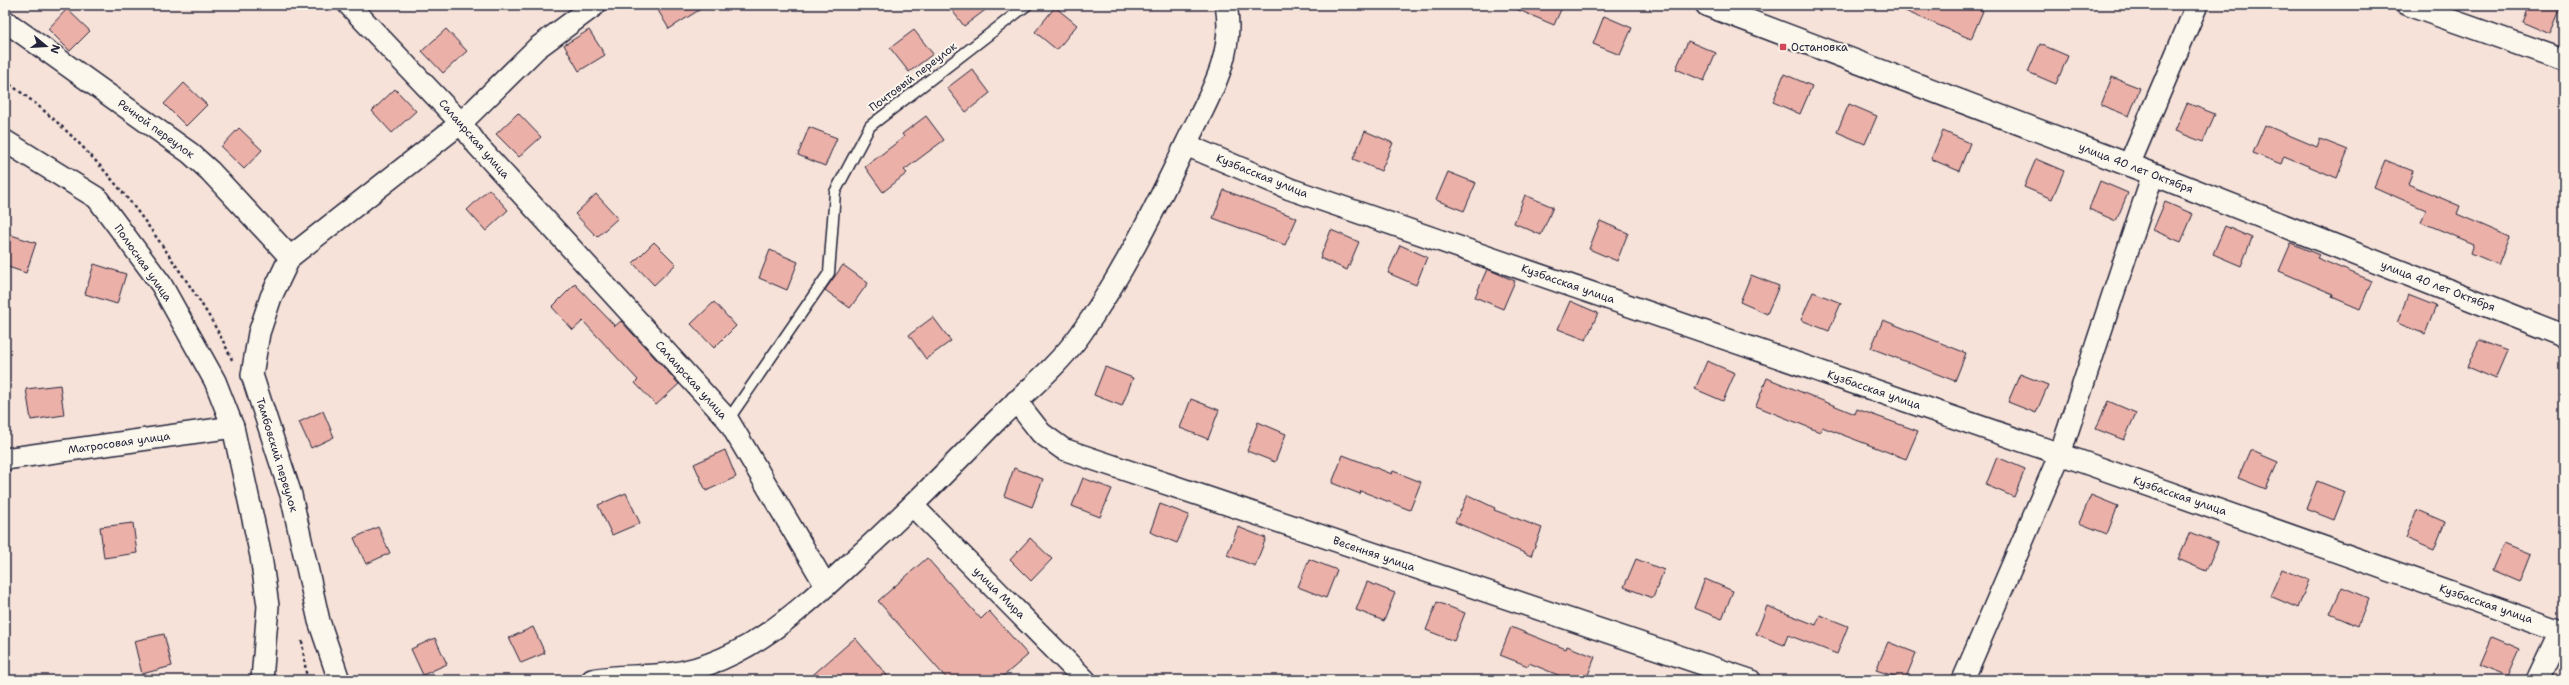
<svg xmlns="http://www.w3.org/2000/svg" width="2569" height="685" viewBox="0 0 2569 685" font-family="'Shantell Sans',sans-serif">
<rect width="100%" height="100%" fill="#f6e2d8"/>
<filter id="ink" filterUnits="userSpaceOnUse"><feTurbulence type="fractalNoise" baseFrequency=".025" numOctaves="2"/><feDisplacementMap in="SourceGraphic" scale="8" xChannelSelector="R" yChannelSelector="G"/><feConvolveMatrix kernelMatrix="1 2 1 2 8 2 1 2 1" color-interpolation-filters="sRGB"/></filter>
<g filter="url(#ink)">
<g fill="#ebb0a8" stroke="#22223b">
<polygon points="655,5 707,5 669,29"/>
<polygon points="948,5 992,5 964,26"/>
<polygon points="1507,5 1563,5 1554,25"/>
<polygon points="1891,5 1968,5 1983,11 1971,39"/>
<polygon points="2529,5 2562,5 2550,34 2522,22"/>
<polygon points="1055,7 1077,25 1057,50 1035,32"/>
<polygon points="67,9 90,31 70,51 48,29"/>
<polygon points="1604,16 1632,28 1620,55 1593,44"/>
<polygon points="446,29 467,51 443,73 422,51"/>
<polygon points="589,30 605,55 579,71 564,45"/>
<polygon points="914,30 933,54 909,72 890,48"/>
<polygon points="1688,41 1716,53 1704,81 1676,69"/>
<polygon points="2040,44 2068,56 2056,84 2028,72"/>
<polygon points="972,69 990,93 966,112 947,88"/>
<polygon points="1784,74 1812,86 1800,114 1773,102"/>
<polygon points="2112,77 2140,88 2129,116 2101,105"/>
<polygon points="184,83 207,105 186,126 164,104"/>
<polygon points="395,89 416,111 392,133 372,111"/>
<polygon points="2187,103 2215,114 2203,142 2175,131"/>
<polygon points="1849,104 1877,116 1865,144 1837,132"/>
<polygon points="518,113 541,137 519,157 496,134"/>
<polygon points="926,116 944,140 904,170 907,173 883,192 865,167 904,137 902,134"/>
<polygon points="2265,125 2317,147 2320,139 2348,150 2337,178 2284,156 2281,164 2253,153"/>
<polygon points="809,127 837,138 825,166 798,155"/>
<polygon points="239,128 262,150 244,169 221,147"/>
<polygon points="1365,131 1393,143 1381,171 1353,159"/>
<polygon points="1943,131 1970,143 1959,171 1931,159"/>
<polygon points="2036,159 2064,171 2052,199 2024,187"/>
<polygon points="2385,160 2413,171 2408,184 2460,206 2457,214 2510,237 2499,265 2471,253 2474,244 2421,222 2426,210 2374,187"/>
<polygon points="1448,172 1476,183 1464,211 1436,200"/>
<polygon points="2100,181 2128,193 2116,221 2089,209"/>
<polygon points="489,189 508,210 486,231 467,210"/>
<polygon points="1224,190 1297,218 1285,245 1213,218"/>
<polygon points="596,194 618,218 597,237 575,214"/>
<polygon points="1525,195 1553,207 1541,235 1514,223"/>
<polygon points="2165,202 2193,214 2181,242 2153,230"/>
<polygon points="1600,221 1628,233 1617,261 1589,249"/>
<polygon points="2225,226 2252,238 2241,266 2213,254"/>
<polygon points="1331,230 1359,242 1347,270 1320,258"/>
<polygon points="5,233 36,243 26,273 5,266"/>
<polygon points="654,242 676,264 654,285 633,263"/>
<polygon points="2291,243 2319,255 2317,258 2372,281 2360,309 2332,297 2333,294 2279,271"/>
<polygon points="1400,245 1427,257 1416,285 1388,273"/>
<polygon points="770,250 798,262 787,290 759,278"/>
<polygon points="94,264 126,274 117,304 85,294"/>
<polygon points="843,265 868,283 850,308 825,290"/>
<polygon points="1487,269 1515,281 1503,309 1475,297"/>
<polygon points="1751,275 1779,286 1767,314 1740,302"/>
<polygon points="575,284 615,326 621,321 679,384 656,405 635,383 638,380 583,321 573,330 552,307"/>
<polygon points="1813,292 1841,303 1829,331 1801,320"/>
<polygon points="2408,295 2436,306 2425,334 2397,323"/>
<polygon points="1570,301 1598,313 1586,340 1558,329"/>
<polygon points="714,302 736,326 714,348 691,324"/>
<polygon points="933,317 951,341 926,359 909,335"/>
<polygon points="1883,320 1966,353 1955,381 1871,348"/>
<polygon points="2479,340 2507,351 2495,379 2467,367"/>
<polygon points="1707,361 1735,373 1723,401 1695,389"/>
<polygon points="1105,367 1133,378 1122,406 1094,395"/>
<polygon points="2020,374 2048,385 2036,413 2008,402"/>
<polygon points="1767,378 1855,414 1857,409 1918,431 1906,459 1822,427 1820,432 1756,406"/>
<polygon points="60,385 64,415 31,420 26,389"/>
<polygon points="1191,399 1219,410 1208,439 1180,428"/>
<polygon points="2108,401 2136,413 2124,440 2096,429"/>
<polygon points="323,411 334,437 311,448 299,422"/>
<polygon points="1258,422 1286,434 1275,462 1247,451"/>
<polygon points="725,450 736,477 706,491 694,464"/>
<polygon points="2250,450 2278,462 2266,489 2238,478"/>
<polygon points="1343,455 1392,474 1393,471 1421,482 1410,510 1361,491 1360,494 1332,483"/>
<polygon points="1997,457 2025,469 2014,497 1986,485"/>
<polygon points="1014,468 1043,479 1032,507 1004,496"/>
<polygon points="1083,478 1112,489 1100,517 1072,506"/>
<polygon points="2317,481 2345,492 2334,520 2306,509"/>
<polygon points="626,493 640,523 612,535 598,505"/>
<polygon points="1468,495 1495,508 1494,510 1542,528 1531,556 1455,522"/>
<polygon points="2091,495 2118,506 2107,534 2079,523"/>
<polygon points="1160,504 1189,515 1177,543 1150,532"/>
<polygon points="2417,510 2445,522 2434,550 2406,538"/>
<polygon points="133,523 137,553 104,558 100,527"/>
<polygon points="378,527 390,553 366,564 354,538"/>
<polygon points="1238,527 1266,538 1255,566 1227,555"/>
<polygon points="2190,532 2218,543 2206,571 2178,559"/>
<polygon points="1030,538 1052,559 1031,581 1010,560"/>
<polygon points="2504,543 2531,554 2520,582 2492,570"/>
<polygon points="927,558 981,619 989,611 1028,655 999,680 948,680 878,601"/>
<polygon points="1309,559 1337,570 1326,598 1298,587"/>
<polygon points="1636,559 1664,570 1653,598 1624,587"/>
<polygon points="2282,569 2309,580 2298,608 2270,596"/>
<polygon points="1705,579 1733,591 1722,619 1694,608"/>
<polygon points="1367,582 1395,593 1384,621 1356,610"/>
<polygon points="2342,587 2369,598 2358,626 2330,614"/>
<polygon points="1437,602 1465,613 1454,641 1426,630"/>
<polygon points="1767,606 1816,625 1820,615 1848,626 1837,654 1788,635 1784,645 1756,634"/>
<polygon points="533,627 545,653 521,663 509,638"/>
<polygon points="1511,627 1566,649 1567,646 1595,657 1586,680 1570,680 1529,663 1528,666 1500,655"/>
<polygon points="164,634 172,666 142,674 134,641"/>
<polygon points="2492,637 2520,649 2508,676 2480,665"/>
<polygon points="435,638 447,664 423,675 411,649"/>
<polygon points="855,638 891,680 807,680"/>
<polygon points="1888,642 1916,653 1905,680 1876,670"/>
</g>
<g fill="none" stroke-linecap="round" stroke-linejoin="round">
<defs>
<polyline id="service" points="728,420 829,273 835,192 870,126 1027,5"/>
<g id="minor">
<polyline points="349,5 461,123 478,146 728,420 826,586"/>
<polyline points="2408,5 2564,60"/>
<polyline points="5,21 190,153 210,171 290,257"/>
<polyline points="5,141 97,198 161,284 215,381 233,427 261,556 268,606 262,680"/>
<polyline points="1186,145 1290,189 2060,454 2564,632"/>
<polyline points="2129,165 2197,5"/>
<polyline points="1016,401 1041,433 1063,449 1750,680"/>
<polyline points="5,459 233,427"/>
<polyline points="913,506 1085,680"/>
<polyline points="339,680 319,621 291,495 252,375 259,333 271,297 290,257 461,123 537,48 595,5"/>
<path d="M592 680C613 675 634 677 656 675 694 673 730 658 762 637 794 616 824 588 853 561 902 517 948 470 994 423 1023 394 1056 368 1080 335 1122 276 1155 209 1186 144 1207 100 1236 56 1226 5"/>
<polyline points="1963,680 2060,454 2153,174"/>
<polyline points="2537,680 2560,631"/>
</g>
<polyline id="tertiary" points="1707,5 2153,174 2564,336"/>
</defs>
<use href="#service" stroke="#22223b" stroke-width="13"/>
<use href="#minor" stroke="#22223b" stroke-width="24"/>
<use href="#tertiary" stroke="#22223b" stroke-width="25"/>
<g stroke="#22223b" stroke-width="2.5" stroke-dasharray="3 3" stroke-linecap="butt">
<path d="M5 81C77 130 131 198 179 270 199 299 219 330 233 362"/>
<polyline points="302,641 307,680"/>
</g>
<use href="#service" stroke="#fbf7ec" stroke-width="10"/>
<use href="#minor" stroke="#fbf7ec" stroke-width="21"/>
<use href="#tertiary" stroke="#fbf7ec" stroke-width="22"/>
</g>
</g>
<rect fill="#d1495b" stroke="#fbf7ec" stroke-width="1.5" x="1779" y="43" width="8" height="8" rx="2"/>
<g text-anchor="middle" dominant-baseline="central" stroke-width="4" stroke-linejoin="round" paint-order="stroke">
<g font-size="11" fill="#22223b" stroke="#fbf7ec" text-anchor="start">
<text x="1791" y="47">Остановка</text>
</g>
<g font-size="11" fill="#22223b" stroke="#fbf7ec">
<text transform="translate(913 77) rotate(-37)">Почтовый переулок</text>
<text transform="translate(156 129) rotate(36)">Речной переулок</text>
<text transform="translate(474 139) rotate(49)">Салаирская улица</text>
<text transform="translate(2136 168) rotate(21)">улица 40 лет Октября</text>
<text transform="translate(1262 176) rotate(22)">Кузбасская улица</text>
<text transform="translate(143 263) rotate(55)">Полюсная улица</text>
<text transform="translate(1568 284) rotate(19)">Кузбасская улица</text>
<text transform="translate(2438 286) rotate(21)">улица 40 лет Октября</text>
<text transform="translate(691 380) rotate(48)">Салаирская улица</text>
<text transform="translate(1874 390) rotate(19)">Кузбасская улица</text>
<text transform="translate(119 443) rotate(-8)">Матросовая улица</text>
<text transform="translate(277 455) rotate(73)">Тамбовский переулок</text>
<text transform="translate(2180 496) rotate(19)">Кузбасская улица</text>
<text transform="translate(1374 554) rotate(19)">Весенняя улица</text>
<text transform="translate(999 593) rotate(45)">улица Мира</text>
<text transform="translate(2486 604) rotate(19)">Кузбасская улица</text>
</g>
</g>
<rect width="2569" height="685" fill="none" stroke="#fbf7ec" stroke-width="20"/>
<rect x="10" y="10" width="2549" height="665" fill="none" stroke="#22223b" stroke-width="1.5" filter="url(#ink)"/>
<g transform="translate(46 46) rotate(108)" stroke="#fbf7ec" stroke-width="3" paint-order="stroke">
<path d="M0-3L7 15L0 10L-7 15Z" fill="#22223b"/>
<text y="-6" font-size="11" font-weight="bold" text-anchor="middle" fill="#22223b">N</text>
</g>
</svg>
